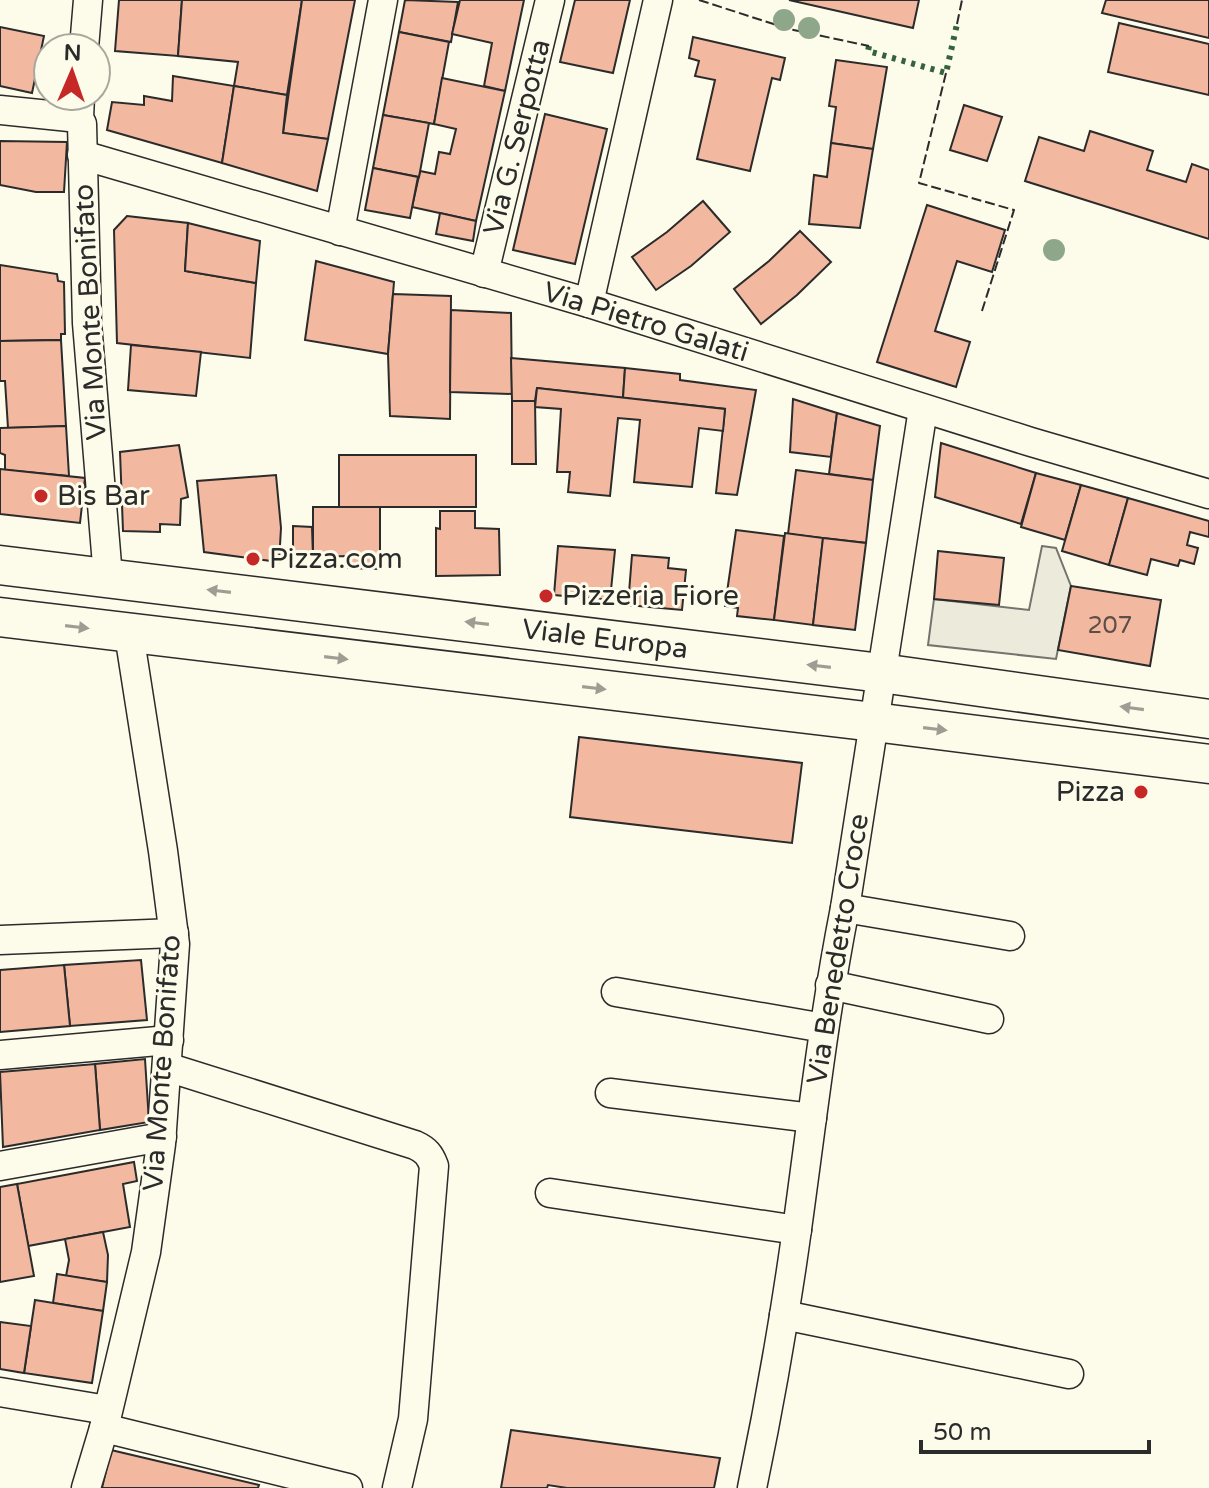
<svg xmlns="http://www.w3.org/2000/svg" width="1209" height="1488" viewBox="0 0 1209 1488" font-family="'Varela Round',sans-serif">
<rect width="100%" height="100%" fill="#fdfbea"/>
<polygon fill="#ecebdb" stroke="#74746e" stroke-width="2" points="1042,546 1056,548 1071,586 1056,659 928,645 934,599 1029,610"/>
<g fill="#f2b8a0" stroke="#2b2b2b" stroke-width="2">
<polygon points="119,0 182,0 178,56 115,51"/>
<polygon points="182,0 302,0 287,95 234,86 238,62 178,56"/>
<polygon points="302,0 355,0 328,139 283,133"/>
<polygon points="405,0 458,2 451,42 399,32"/>
<polygon points="460,0 524,0 505,91 484,86 492,43 452,34"/>
<polygon points="575,0 630,0 613,73 560,62"/>
<polygon points="789,0 919,0 913,28"/>
<polygon points="1106,0 1209,0 1209,38 1102,13"/>
<polygon points="1119,23 1209,44 1209,95 1108,72"/>
<polygon points="0,27 44,36 32,93 0,86"/>
<polygon points="399,32 449,42 434,124 383,115"/>
<polygon points="693,37 785,58 780,80 772,78 750,171 697,159 715,80 695,76 699,61 689,58"/>
<polygon points="836,60 887,67 873,149 831,143 836,107 829,106"/>
<polygon points="173,76 234,86 222,163 107,130 112,102 144,105 144,96 172,101"/>
<polygon points="442,78 505,91 476,221 412,207 420,171 435,174 439,152 450,154 456,129 434,124"/>
<polygon points="234,86 287,95 283,133 328,139 317,191 222,163"/>
<polygon points="964,105 1002,117 987,161 950,150"/>
<polygon points="545,114 607,129 575,264 513,250"/>
<polygon points="383,115 429,123 419,177 373,168"/>
<polygon points="1090,131 1153,151 1147,170 1186,182 1192,164 1209,170 1209,239 1025,181 1039,137 1084,151"/>
<polygon points="0,141 67,142 64,192 36,192 0,185"/>
<polygon points="831,143 873,149 860,228 809,224 814,175 827,177"/>
<polygon points="373,168 418,177 410,218 365,210"/>
<polygon points="703,201 730,232 691,266 656,290 632,257 667,232"/>
<polygon points="927,205 1005,230 992,272 957,261 935,331 970,342 956,387 877,362"/>
<polygon points="440,213 476,221 473,241 436,234"/>
<polygon points="127,216 188,223 185,271 256,283 250,358 117,343 114,230"/>
<polygon points="188,223 260,241 256,283 185,271"/>
<polygon points="800,231 831,262 797,295 761,324 734,289 769,261"/>
<polygon points="316,261 394,282 388,354 305,340"/>
<polygon points="0,265 57,274 58,281 64,282 65,334 61,334 61,340 0,341"/>
<polygon points="393,294 451,296 450,419 390,416 388,354"/>
<polygon points="451,310 511,313 512,394 450,392"/>
<polygon points="61,340 66,426 8,428 5,381 0,381 0,341"/>
<polygon points="131,345 201,352 196,396 128,390"/>
<polygon points="511,358 625,368 623,398 537,388 535,401 512,401"/>
<polygon points="625,368 680,374 680,380 756,390 737,495 716,493 725,409 623,398"/>
<polygon points="537,388 725,409 723,431 699,428 692,487 634,482 640,420 618,418 610,496 568,492 570,472 557,472 561,409 535,407"/>
<polygon points="793,399 837,413 831,457 790,452"/>
<polygon points="512,401 535,401 536,464 512,464"/>
<polygon points="837,413 880,426 873,480 829,474"/>
<polygon points="66,426 69,476 5,470 5,455 0,453 0,428"/>
<polygon points="941,443 1036,473 1021,524 935,497"/>
<polygon points="179,445 188,497 181,499 180,525 160,524 160,532 123,531 120,452"/>
<rect x="339" y="455" width="137" height="52"/>
<polygon points="0,469 85,478 80,523 0,514"/>
<polygon points="796,470 873,480 866,543 788,534"/>
<polygon points="1036,473 1081,485 1065,540 1021,527"/>
<polygon points="276,475 281,528 279,562 204,552 197,481"/>
<polygon points="1081,485 1128,498 1109,565 1062,551"/>
<polygon points="1128,498 1209,521 1209,537 1190,532 1187,545 1198,548 1194,564 1180,560 1178,566 1151,559 1147,575 1109,565"/>
<polygon points="313,507 380,507 380,569 348,568 348,556 313,557"/>
<polygon points="440,511 475,511 475,528 499,529 500,575 436,576 436,528 440,529"/>
<polygon points="293,526 312,527 313,557 293,556"/>
<polygon points="736,530 784,536 774,620 737,616 738,608 725,606"/>
<polygon points="785,533 823,538 813,625 774,620"/>
<polygon points="823,538 866,543 855,630 813,625"/>
<polygon points="558,546 615,550 610,600 554,595"/>
<polygon points="938,551 1004,558 999,605 934,599"/>
<polygon points="632,555 669,558 668,568 686,570 682,610 628,605"/>
<polygon points="1071,586 1161,600 1150,666 1058,650"/>
<polygon points="579,737 802,763 792,843 570,817"/>
<polygon points="141,960 147,1020 70,1026 64,965"/>
<polygon points="64,965 70,1026 0,1032 0,970"/>
<polygon points="145,1059 149,1122 100,1130 95,1064"/>
<polygon points="95,1064 100,1130 3,1147 0,1072"/>
<polygon points="134,1162 137,1181 123,1184 130,1227 28,1246 17,1184"/>
<polygon points="17,1184 34,1276 0,1282 0,1187"/>
<polygon points="103,1232 108,1255 107,1282 66,1276 69,1260 65,1239"/>
<polygon points="57,1274 107,1282 103,1311 53,1303"/>
<polygon points="35,1300 103,1311 92,1383 24,1373"/>
<polygon points="0,1322 31,1326 24,1373 0,1369"/>
<polygon points="511,1430 720,1458 714,1488 567,1488 548,1485 547,1488 501,1488"/>
<polygon points="111,1450 259,1485 258,1488 102,1488"/>
</g>
<g fill="none" stroke-linecap="round" stroke-linejoin="round">
<defs>
<g id="street">
<polyline points="84,48 88,0"/>
<polyline points="80,96 79,118 82,124 87,323 108,577"/>
<polyline points="0,110 79,118"/>
<polyline points="82,155 589,303 1031,442 1209,494"/>
<polyline points="340,231 383,0"/>
<polyline points="484,273 550,0"/>
<polyline points="589,303 658,0"/>
<polyline points="845,908 1010,936"/>
<polyline points="0,940 174,933"/>
<polyline points="830,985 989,1019"/>
<polyline points="616,992 824,1028"/>
<polyline points="0,1055 169,1040"/>
<path d="M167 1067 415 1145C426 1150 430 1155 434 1166L413 1419 397 1488"/>
<polyline points="610,1093 812,1118"/>
<polyline points="0,1166 162,1137"/>
<polyline points="550,1193 797,1230"/>
<polyline points="784,1315 1069,1374"/>
<polyline points="0,1392 107,1410"/>
<polyline points="104,1428 348,1488"/>
<polyline points="86,1488 104,1428 146,1252 161,1144 175,944 163,851 129,634"/>
<path d="M752 1488C770 1402 785 1316 797 1229 812 1121 824 1014 845 908L923 409"/>
</g>
<g id="secondary">
<polyline points="0,565 881,673 1209,719"/>
<polyline points="0,617 874,722 1209,764"/>
</g>
</defs>
<use href="#street" stroke="#2b2b2b" stroke-width="31"/>
<use href="#secondary" stroke="#2b2b2b" stroke-width="41"/>
<use href="#street" stroke="#fdfbea" stroke-width="28"/>
<use href="#secondary" stroke="#fdfbea" stroke-width="38"/>
<polyline stroke="#34623c" stroke-width="6" stroke-dasharray="4 6" stroke-linecap="butt" points="869,46 868,51 946,73 957,24"/>
<g stroke="#2b2b2b" stroke-width="2" stroke-dasharray="10 4" stroke-linecap="butt">
<polyline points="699,0 789,29 869,46"/>
<polyline points="957,24 962,0"/>
<polyline points="946,73 919,183 1014,210 981,314"/>
</g>
</g>
<g fill="#8ea78a">
<circle cx="784" cy="20" r="11"/>
<circle cx="809" cy="28" r="11"/>
<circle cx="1054" cy="250" r="11"/>
</g>
<defs><path id="oneway-solid" d="M-6-.8H1V-3.2L6.5 0L1 3.2V.8H-6Z" transform="scale(2)"/></defs>
<g fill="#9e9d94">
<use href="#oneway-solid" transform="translate(219 591) rotate(-173)"/>
<use href="#oneway-solid" transform="translate(477 623) rotate(-173)"/>
<use href="#oneway-solid" transform="translate(77 627) rotate(7)"/>
<use href="#oneway-solid" transform="translate(336 658) rotate(7)"/>
<use href="#oneway-solid" transform="translate(819 666) rotate(-173)"/>
<use href="#oneway-solid" transform="translate(594 688) rotate(7)"/>
<use href="#oneway-solid" transform="translate(1132 708) rotate(-172)"/>
<use href="#oneway-solid" transform="translate(935 729) rotate(7)"/>
</g>
<g fill="#c62828" stroke="#fdfbea" stroke-width="3">
<circle cx="41" cy="496" r="8"/>
<circle cx="253" cy="559" r="8"/>
<circle cx="546" cy="596" r="8"/>
<circle cx="1141" cy="792" r="8"/>
</g>
<g text-anchor="middle" dominant-baseline="central" stroke-width="6" stroke-linejoin="round" paint-order="stroke">
<g font-size="24" fill="#5d4e48">
<text x="1110" y="625">207</text>
</g>
<g font-size="28" fill="#2b2b2b" stroke="#fdfbea">
<text transform="translate(517 137) rotate(-76)">Via G. Serpotta</text>
<text transform="translate(90 312) rotate(-93)">Via Monte Bonifato</text>
<text transform="translate(646 322) rotate(17)">Via Pietro Galati</text>
<text transform="translate(605 639) rotate(7)">Viale Europa</text>
<text transform="translate(838 949) rotate(-81)">Via Benedetto Croce</text>
<text transform="translate(162 1063) rotate(-86)">Via Monte Bonifato</text>
</g>
<g font-size="28" fill="#2b2b2b" stroke="#fdfbea" text-anchor="start">
<text x="57" y="496">Bis Bar</text>
<text x="269" y="559">Pizza.com</text>
<text x="562" y="596">Pizzeria Fiore</text>
<text x="1125" y="792" text-anchor="end">Pizza</text>
</g>
</g>
<g transform="translate(72 72) rotate(2)"><circle r="38" fill="#fdfbea" stroke="#a9a89e" stroke-width="2"/>
<path d="M0-6L14 30L0 20L-14 30Z" fill="#c62828"/>
<text y="-12" font-size="22" font-weight="bold" text-anchor="middle" fill="#2b2b2b">N</text>
</g>
<path d="M921 1440v12h228v-12" fill="none" stroke="#2b2b2b" stroke-width="4"/>
<text x="933" y="1440" font-size="24" fill="#2b2b2b" stroke="#fdfbea" stroke-width="6" paint-order="stroke">50 m</text>
</svg>
